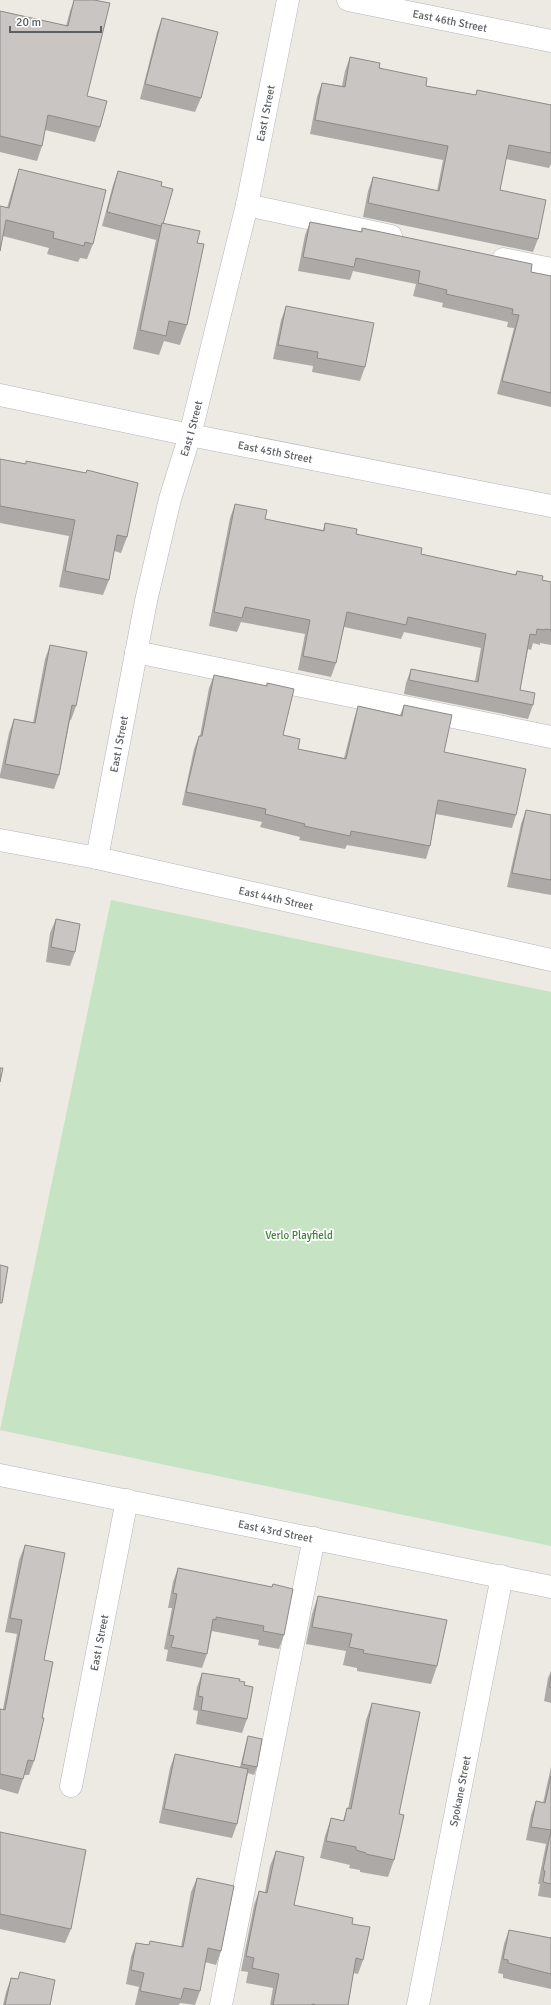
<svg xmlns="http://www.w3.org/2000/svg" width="551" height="2005" viewBox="0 0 551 2005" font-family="Signika,sans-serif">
<rect width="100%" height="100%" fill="#edeae4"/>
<polygon fill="#c6e3c3" points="111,900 551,992 551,1546 0,1430"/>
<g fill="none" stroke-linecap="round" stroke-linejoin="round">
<defs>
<g id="minor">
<path id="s1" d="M348 0 551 41"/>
<polyline points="247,205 391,236"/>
<polyline points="503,259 551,269"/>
<path id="s2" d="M0 395 190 435 551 506"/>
<polyline points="136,652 551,737"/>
<path id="s3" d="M0 840 97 858 551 960"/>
<path id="s4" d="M97 858 146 601 170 499 190 435 247 205 288 0"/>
<path id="s5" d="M0 1475 551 1587"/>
<path id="s6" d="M71 1786 127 1500"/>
<polyline points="221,2005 314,1538"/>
<path id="s7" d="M418 2005 502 1576"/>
</g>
</defs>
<use href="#minor" stroke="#b2b5b8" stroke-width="23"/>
<use href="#minor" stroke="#fff" stroke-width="22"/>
</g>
<g fill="#ada9a7">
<polygon points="74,0 94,0 87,96 100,127 95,142 45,130 42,146 37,161 0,152 0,11 66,26 70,11"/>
<polygon points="162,18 201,98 195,112 140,99 157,32"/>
<polygon points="350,57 426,86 476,95 477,90 551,105 551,164 549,168 506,159 500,190 538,239 533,252 363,217 368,191 373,177 437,191 443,160 310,134 317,97 322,83 342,86 345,71"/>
<polygon points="19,169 93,244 87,259 80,258 78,262 47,254 49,248 3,236 7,208 14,184"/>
<polygon points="118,171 161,186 163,224 197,243 187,325 180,345 164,341 159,355 133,349 156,240 102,226 113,185"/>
<polygon points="310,222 361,232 362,228 531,272 551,276 551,407 497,394 514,328 507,327 508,322 442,307 443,303 413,296 416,284 353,271 350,280 298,271 305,235"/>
<polygon points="286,306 365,367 360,381 312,372 313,366 273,359 281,320"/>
<polygon points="0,459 25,464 86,473 87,470 127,537 121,553 114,551 109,580 103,595 59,587 69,536 0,523"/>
<polygon points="235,504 265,519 323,530 325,523 356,534 421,554 515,575 517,571 542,580 551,582 551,645 540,643 540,645 533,643 531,650 528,649 520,690 533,705 528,719 404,694 406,683 411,669 475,681 481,648 404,632 401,639 344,627 336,663 331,677 298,670 305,634 241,622 237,632 209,626 230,518"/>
<polygon points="50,645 76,706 71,720 70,720 59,775 54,789 0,778 0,775 9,733 14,719 33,723 45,659"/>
<polygon points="214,675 266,686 267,683 283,735 298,749 344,758 354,719 358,706 400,715 404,705 444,752 516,815 512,828 436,814 430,846 426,859 347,845 345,849 299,840 300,837 260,827 262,822 182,805 194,749 199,736 200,736 209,688"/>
<polygon points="526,810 551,815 551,895 507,887 521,824"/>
<polygon points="56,919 75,952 70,966 46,962 50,933"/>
<polygon points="25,1545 44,1660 42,1718 34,1761 29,1775 24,1775 23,1779 18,1794 0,1789 0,1709 3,1709 17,1634 5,1632 19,1560"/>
<polygon points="178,1568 272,1587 273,1584 284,1635 279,1649 258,1645 259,1640 212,1631 207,1654 202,1668 166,1661 168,1650 164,1649 172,1608 168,1608 173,1582"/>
<polygon points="318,1596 437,1666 431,1684 357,1671 357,1668 343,1665 346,1651 306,1644 312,1614"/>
<polygon points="551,1671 551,1703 544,1701 548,1678"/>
<polygon points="202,1673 239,1681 247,1719 242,1733 196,1724 198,1711 193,1710 197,1687"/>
<polygon points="372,1703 399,1814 394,1860 388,1877 360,1872 360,1870 349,1868 350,1865 320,1858 325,1836 331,1818 343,1821 347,1808 348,1809 366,1720"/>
<polygon points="248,1736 257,1767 254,1775 248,1773 237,1824 232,1838 159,1823 170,1768 175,1754 240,1767 246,1743"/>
<polygon points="551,1767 551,1898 538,1896 540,1884 538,1884 546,1844 526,1840 531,1815 536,1801 543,1803"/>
<polygon points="0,1832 71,1929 65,1943 0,1929"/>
<polygon points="276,1851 294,1905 352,1924 363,1960 358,1974 353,1973 348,2005 270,2005 273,1988 246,1983 248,1972 241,1971 254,1905 259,1891 265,1892 270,1866"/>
<polygon points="197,1878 221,1951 216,1965 205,1962 200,1991 195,2005 180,2003 179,2005 135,2005 139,1987 126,1984 131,1957 136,1943 149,1945 150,1941 181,1947 191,1892"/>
<polygon points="509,1930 551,1938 551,1989 503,1978 503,1974 498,1973 504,1944"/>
<polygon points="20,1972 50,2005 3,2005 6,1992 11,1978 18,1979"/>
</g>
<g fill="#c9c5c2" stroke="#8d8a88">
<polygon points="74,0 94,0 110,3 87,96 107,101 100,127 48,115 42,146 0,136 0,11 68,26"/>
<polygon points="162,18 218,32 201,98 145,84"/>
<polygon points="350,57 380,63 379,68 427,78 426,86 476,95 477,90 551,105 551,153 509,145 500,190 546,200 538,239 368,203 373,177 439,191 448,146 315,120 322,83 345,87"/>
<polygon points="19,169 106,190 93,244 85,242 84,246 53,238 54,232 6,220 0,251 0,206 9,208"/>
<polygon points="118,171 162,182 161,186 173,189 163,224 162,223 161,226 107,212"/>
<polygon points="310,222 362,232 362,228 532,264 531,272 551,276 551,393 502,381 519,315 512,314 513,309 446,294 447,290 418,283 420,271 356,258 354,267 303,257"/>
<polygon points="162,223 200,231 197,243 204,244 187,325 169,321 166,336 140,330"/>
<polygon points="286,306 374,323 365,367 317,358 318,352 278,345"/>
<polygon points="0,459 26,464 26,461 86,473 87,470 138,483 127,537 117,535 109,580 65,571 75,520 0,506"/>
<polygon points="235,504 267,510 265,519 324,531 325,523 357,529 356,534 422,548 421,554 516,575 517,571 543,576 542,580 551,582 551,630 545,629 545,630 537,629 536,635 530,634 520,690 535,693 533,705 409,680 411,669 478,682 486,634 408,617 406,625 347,612 336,663 303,656 310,620 245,607 242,618 214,612"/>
<polygon points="50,645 87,652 76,706 72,705 59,775 5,764 14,719 35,723"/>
<polygon points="214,675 267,686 267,683 294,689 283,735 300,739 298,749 346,759 358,706 402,716 404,705 452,715 444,752 526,769 516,815 438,800 430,846 351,831 350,836 304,826 305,824 265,814 266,809 186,792 199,736 202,736"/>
<polygon points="526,810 551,815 551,880 512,873"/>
<polygon points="56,919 80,924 75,952 51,947"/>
<polygon points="0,1068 3,1068 0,1082"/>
<polygon points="0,1265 8,1267 2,1303 0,1303"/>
<polygon points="25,1545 65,1553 44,1660 53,1662 42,1718 44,1718 34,1761 28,1760 23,1779 0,1774 0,1709 5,1710 22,1620 10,1618"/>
<polygon points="178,1568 272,1587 273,1584 293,1589 284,1635 263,1631 264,1626 216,1617 216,1620 213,1619 207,1654 171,1647 174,1636 169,1635 177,1594 173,1593"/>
<polygon points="318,1596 447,1620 437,1666 363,1653 364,1650 349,1647 352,1634 312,1627"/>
<polygon points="202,1673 240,1679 239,1681 245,1682 244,1685 253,1687 247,1719 201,1710 203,1697 198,1696"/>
<polygon points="551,1675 551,1688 549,1687"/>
<polygon points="372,1703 420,1712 399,1814 404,1815 394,1860 366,1854 366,1853 356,1850 356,1847 326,1841 331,1818 344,1821 347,1808 351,1809"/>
<polygon points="248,1736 262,1739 257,1767 242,1764"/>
<polygon points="175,1754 248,1769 237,1824 164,1809"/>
<polygon points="551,1776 551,1884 543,1882 545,1871 543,1870 551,1830 531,1827 536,1801 545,1803"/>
<polygon points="0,1832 86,1850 71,1929 0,1914"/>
<polygon points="276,1851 304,1857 294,1905 353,1918 352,1924 370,1927 363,1960 356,1958 348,2005 316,2005 312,2004 312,2005 273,2005 279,1974 252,1968 254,1958 246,1956 259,1891 267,1893"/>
<polygon points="197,1878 234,1886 221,1951 208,1948 200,1991 184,1988 181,1999 140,1991 144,1973 131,1970 136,1943 149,1945 150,1941 183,1947"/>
<polygon points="509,1930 551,1938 551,1974 508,1963 508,1960 503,1959"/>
<polygon points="20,1972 55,1980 50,2005 5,2005 11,1978 18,1979"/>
</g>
<g text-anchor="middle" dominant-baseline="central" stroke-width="3.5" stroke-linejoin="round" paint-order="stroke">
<g font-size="11" fill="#5c6064" stroke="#fff">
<text stroke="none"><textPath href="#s1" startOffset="104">East 46th Street</textPath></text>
<text stroke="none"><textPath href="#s4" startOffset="764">East I Street</textPath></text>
<text stroke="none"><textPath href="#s4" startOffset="440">East I Street</textPath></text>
<text stroke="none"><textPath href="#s2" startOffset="281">East 45th Street</textPath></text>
<text stroke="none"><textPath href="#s4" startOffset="116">East I Street</textPath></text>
<text stroke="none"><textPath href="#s3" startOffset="282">East 44th Street</textPath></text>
<text stroke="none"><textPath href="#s5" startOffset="281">East 43rd Street</textPath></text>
<text stroke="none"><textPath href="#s6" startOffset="146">East I Street</textPath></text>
<text stroke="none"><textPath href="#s7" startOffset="218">Spokane Street</textPath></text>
</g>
<g font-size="11" fill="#41833c" stroke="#fff">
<text x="299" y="1235">Verlo Playfield</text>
</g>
</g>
<path d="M10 26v6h91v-6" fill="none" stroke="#5c6064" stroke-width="2"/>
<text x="16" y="26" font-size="12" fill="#5c6064" stroke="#ffffff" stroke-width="3" paint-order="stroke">20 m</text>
</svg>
